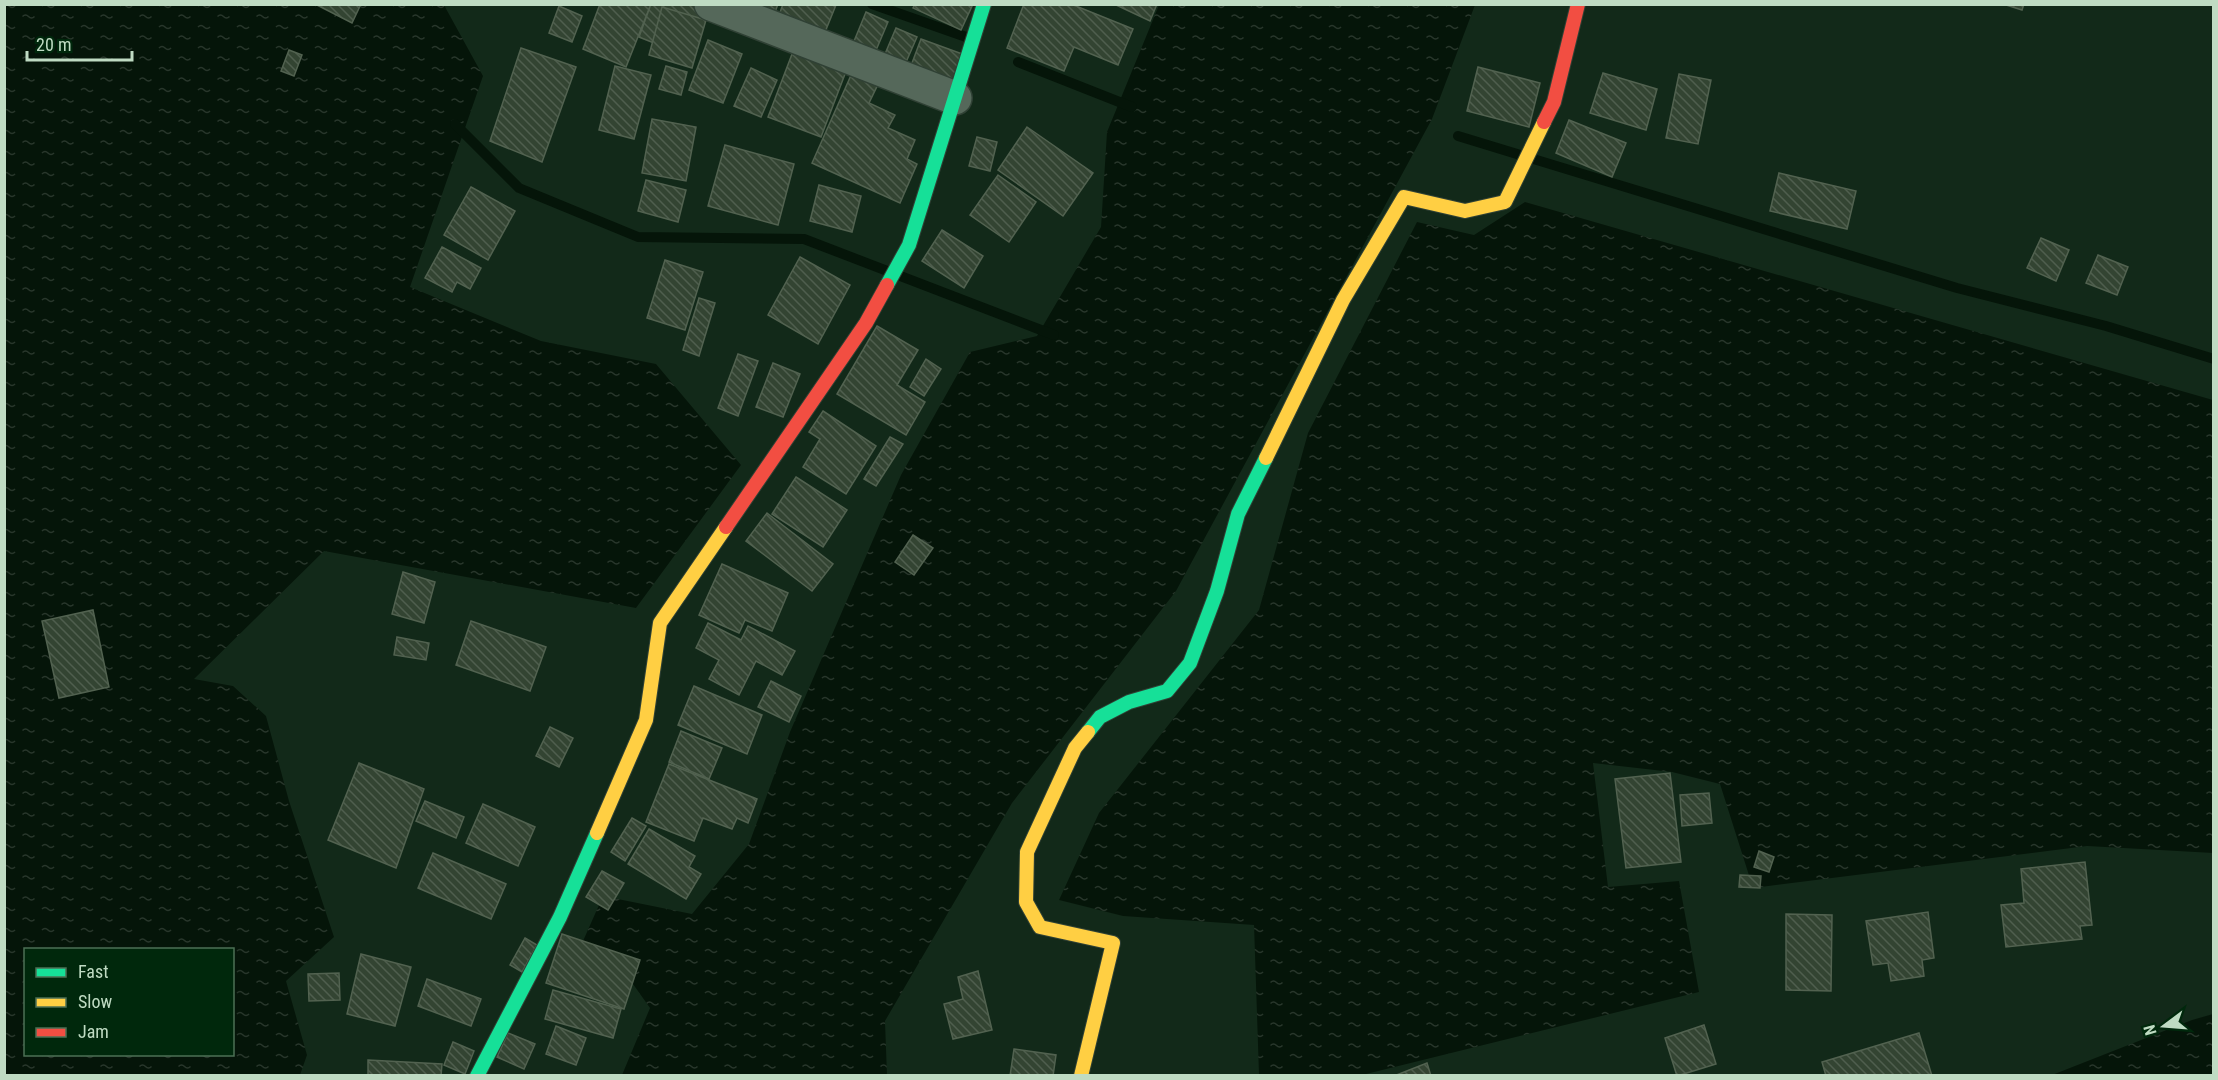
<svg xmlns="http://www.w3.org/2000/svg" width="2218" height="1080" viewBox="0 0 2218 1080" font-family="'Roboto Condensed',sans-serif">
<defs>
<pattern id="water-ripples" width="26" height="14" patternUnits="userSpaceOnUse" patternTransform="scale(1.5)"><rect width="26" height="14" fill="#051509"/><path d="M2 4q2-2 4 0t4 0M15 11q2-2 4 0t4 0" fill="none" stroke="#28362b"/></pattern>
<pattern id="building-back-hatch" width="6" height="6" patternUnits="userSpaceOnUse" patternTransform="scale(1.5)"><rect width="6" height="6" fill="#334432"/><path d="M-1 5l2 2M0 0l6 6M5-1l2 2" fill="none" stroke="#4f5e4e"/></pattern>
</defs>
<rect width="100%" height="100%" fill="#122919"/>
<g fill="url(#water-ripples)" fill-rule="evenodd">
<path d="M5 5H444L483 76 410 287 541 341 656 364 741 465 636 608 324 551 194 679 233 686 266 716 289 801 334 937 286 981 307 1055 300 1075 5 1076ZM26 950H232V1054H26Z"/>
<polygon points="1159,5 1475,5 1432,119 1176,591 1012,803 885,1021 887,1075 622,1075 650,1008 628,977 579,950 603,896 692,914 749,844 790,732 901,475 970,352 1037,336 1101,227 1107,132"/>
<polygon points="1525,202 2213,400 2213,853 2087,846 1753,888 1720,784 1672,772 1593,763 1608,887 1679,881 1699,992 1358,1076 1259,1075 1254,925 1123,916 1059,900 1099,813 1259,610 1308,433 1417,222 1474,235"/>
<polygon points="2213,1014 2213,1075 2052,1075 2192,1020"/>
</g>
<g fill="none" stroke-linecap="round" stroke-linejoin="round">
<g stroke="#051509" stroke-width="10">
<polyline points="872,4 969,38"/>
<polyline points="1018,62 1132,107"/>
<polyline points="455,124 519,188 638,237 804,239 1054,335"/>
<polyline points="1458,136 1957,288 2106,326 2214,359"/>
</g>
</g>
<g fill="url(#building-back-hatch)" stroke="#526250" stroke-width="1.5">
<polygon points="315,4 361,4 352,23"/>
<polygon points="600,4 651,4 626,67 583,49"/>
<polygon points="651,4 699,4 708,8 689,57 639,37"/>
<polygon points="760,4 778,4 774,15 758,9"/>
<polygon points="783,4 836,5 823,37 778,18"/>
<polygon points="915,4 973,4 961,30 913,8"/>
<polygon points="1024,4 1071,4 1133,29 1118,65 1074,47 1064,71 1007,48"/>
<polygon points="1114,4 1157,4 1150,21"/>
<polygon points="2003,4 2024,4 2022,10"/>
<polygon points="559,6 582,16 572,42 549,33"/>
<polygon points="662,7 706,20 692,68 649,55"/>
<polygon points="866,12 888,22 874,55 852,46"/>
<polygon points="896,28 917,37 903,69 882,61"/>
<polygon points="921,39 965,55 953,87 909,71"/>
<polygon points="708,40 742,54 723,103 689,90"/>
<polygon points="797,41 850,61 821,137 768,117"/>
<polygon points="521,48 576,67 542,162 490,141"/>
<polygon points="289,50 302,55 294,76 281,71"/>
<polygon points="856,64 882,76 869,103 895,115 888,128 915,140 907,159 917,164 900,203 812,163"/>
<polygon points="615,66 651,75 634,139 599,130"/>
<polygon points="666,66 687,72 681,95 659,89"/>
<polygon points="1478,67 1540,83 1529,127 1467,111"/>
<polygon points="751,68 777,80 761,117 734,106"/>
<polygon points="1603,73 1657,89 1646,130 1590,113"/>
<polygon points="1679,74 1711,80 1698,144 1666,138"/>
<polygon points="652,119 696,127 686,181 642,173"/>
<polygon points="1569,120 1626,143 1612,177 1556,153"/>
<polygon points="1027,127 1093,173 1063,216 998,170"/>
<polygon points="977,137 997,142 990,171 969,166"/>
<polygon points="725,145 794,164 778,225 708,206"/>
<polygon points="1779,173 1856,191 1847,229 1770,211"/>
<polygon points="998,175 1036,202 1009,242 970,215"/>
<polygon points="646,180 686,190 678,222 638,211"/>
<polygon points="819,185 861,196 852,232 810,221"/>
<polygon points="471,187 515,211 488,260 444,235"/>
<polygon points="942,230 983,256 964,288 922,261"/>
<polygon points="2041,238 2069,250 2056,281 2027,268"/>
<polygon points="442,247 481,268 470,289 457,282 452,292 425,278"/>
<polygon points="2098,255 2128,267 2117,295 2086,283"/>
<polygon points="800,257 850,285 818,344 768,315"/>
<polygon points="665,260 703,272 685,330 647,318"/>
<polygon points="699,298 715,303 699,356 683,350"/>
<polygon points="877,326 918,350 897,385 925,402 906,435 837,394"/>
<polygon points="738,354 758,361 738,416 718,408"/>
<polygon points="926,359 941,369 924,396 910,387"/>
<polygon points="773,363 800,374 783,417 756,407"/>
<polygon points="823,411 876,446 846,494 803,467 820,439 809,432"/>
<polygon points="890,437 903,444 876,486 864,479"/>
<polygon points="796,477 847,510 823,547 772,514"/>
<polygon points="767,513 833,564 812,591 746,541"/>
<polygon points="913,535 933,548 914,575 895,562"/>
<polygon points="722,564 788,593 772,631 745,620 739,633 699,615"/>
<polygon points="403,572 435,582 424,623 392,614"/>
<polygon points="93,610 109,687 59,698 42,621"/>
<polygon points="471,621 546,647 530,691 456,665"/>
<polygon points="708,623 741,640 748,626 795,651 782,675 756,661 739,695 709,679 719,660 696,648"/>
<polygon points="397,637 429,643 426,660 394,655"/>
<polygon points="771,681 801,696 789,722 758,707"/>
<polygon points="694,686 762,715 747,754 678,725"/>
<polygon points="550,727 573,738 559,767 536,756"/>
<polygon points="681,731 722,748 709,779 669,762"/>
<polygon points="359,763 424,789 396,868 328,840"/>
<polygon points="669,764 757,799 748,823 737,818 732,829 703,818 694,841 646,822"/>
<polygon points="1670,773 1681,862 1626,868 1615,779"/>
<polygon points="1709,793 1712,823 1682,826 1680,795"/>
<polygon points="425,801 464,817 456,838 416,821"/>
<polygon points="483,804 535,827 518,866 466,843"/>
<polygon points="632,818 646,826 625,861 611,852"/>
<polygon points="649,829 695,856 689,867 701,874 686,899 628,864"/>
<polygon points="1759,851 1774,857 1769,872 1754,867"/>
<polygon points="433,853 506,884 491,919 418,888"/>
<polygon points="2085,862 2092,925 2080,926 2082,939 2006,947 2001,905 2024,903 2021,869"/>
<polygon points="602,871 624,883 608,910 586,897"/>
<polygon points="1740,875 1761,876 1760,888 1739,887"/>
<polygon points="1928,912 1934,958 1922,960 1924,976 1891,981 1888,963 1873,965 1866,921"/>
<polygon points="1786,914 1832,915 1831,991 1786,990"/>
<polygon points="562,934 640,960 624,1009 546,983"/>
<polygon points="525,938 537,945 522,972 510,965"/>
<polygon points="361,954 411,967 395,1026 347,1014"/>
<polygon points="978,971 992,1030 953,1039 944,1004 963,999 958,977"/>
<polygon points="339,973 340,1000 309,1001 308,974"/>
<polygon points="427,979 481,999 471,1026 418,1006"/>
<polygon points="553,990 621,1009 613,1038 545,1019"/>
<polygon points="1704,1025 1716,1064 1677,1076 1665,1038"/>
<polygon points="556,1026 586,1038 576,1065 546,1054"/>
<polygon points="508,1033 535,1044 524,1069 497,1057"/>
<polygon points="1919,1033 1932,1076 1826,1076 1822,1062"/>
<polygon points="453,1042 474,1051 465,1074 444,1065"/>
<polygon points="1014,1049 1056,1055 1053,1076 1010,1076"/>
<polygon points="368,1060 442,1064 441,1076 368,1076"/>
<polygon points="1427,1063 1431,1076 1394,1076"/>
</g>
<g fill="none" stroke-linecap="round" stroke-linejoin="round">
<defs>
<polyline id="street" points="711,4 955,98"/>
<g id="fast">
<polyline points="887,285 909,245 984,4"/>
<polyline points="1088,732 1100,717 1129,702 1167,691 1190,663 1217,591 1238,514 1266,458"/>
<polyline points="477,1076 560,917 597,833"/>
</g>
<g id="slow">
<polyline points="1266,458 1343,300 1404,197 1465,211 1505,202 1544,122"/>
<polyline points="597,833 646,720 660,623 726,527"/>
<polyline points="1081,1076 1113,943 1040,927 1026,902 1027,852 1075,748 1088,732"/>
</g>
<g id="jam">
<polyline points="1544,122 1554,102 1578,4"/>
<polyline points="726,527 866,323 887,285"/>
</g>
</defs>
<use href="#street" stroke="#304135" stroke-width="36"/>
<use href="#fast" stroke="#304135" stroke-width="16"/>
<use href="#slow" stroke="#304135" stroke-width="16"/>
<use href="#jam" stroke="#304135" stroke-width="16"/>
<use href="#street" stroke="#55685a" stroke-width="33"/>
<use href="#fast" stroke="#16e098" stroke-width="14"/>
<use href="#slow" stroke="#ffcf43" stroke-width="14"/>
<use href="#jam" stroke="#f24e42" stroke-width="14"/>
</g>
<rect width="2218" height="1080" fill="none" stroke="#bfdbc3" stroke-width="12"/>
<rect x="24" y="948" width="210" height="108" fill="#00280c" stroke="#4c7055" stroke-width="1.5"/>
<rect x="36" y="968" width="30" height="9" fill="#16e098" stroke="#4c7055" stroke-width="1.5"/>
<text x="78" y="978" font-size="18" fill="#bfdbc3">Fast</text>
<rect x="36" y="998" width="30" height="9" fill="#ffcf43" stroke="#4c7055" stroke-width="1.5"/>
<text x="78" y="1008" font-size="18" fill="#bfdbc3">Slow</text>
<rect x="36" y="1028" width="30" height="9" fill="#f24e42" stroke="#4c7055" stroke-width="1.5"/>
<text x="78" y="1038" font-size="18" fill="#bfdbc3">Jam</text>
<g transform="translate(2164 1026) rotate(254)" stroke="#00280c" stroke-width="4.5" paint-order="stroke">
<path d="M0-4.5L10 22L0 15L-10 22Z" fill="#bfdbc3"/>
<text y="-9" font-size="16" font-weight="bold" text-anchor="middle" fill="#bfdbc3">N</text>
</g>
<path d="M27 51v9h105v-9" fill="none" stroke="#bfdbc3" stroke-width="3"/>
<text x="36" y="51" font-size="18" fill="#bfdbc3" stroke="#00280c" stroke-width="4.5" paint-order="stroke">20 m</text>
</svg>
